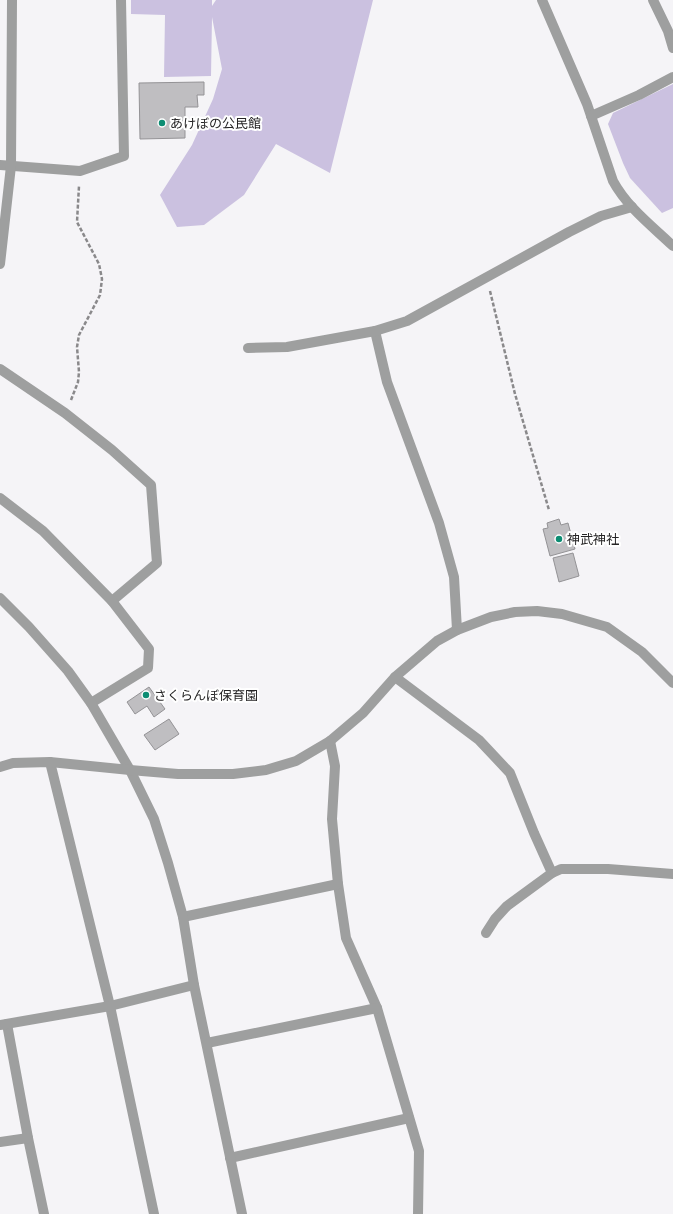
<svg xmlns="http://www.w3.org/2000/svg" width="673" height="1214" viewBox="0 0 673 1214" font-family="Karla,'Noto Sans JP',sans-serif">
<rect width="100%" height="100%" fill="#f5f4f7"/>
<g fill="#cbc1e0">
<polygon points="131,0 212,0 212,6 216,0 373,0 330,173 276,144 244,195 204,225 177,227 160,195 192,145 213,99 222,69 212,17 211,76 164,77 165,15 131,14"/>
<polygon points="673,84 673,208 662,213 630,178 623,163 608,124 613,113"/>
</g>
<g fill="#bfbec1" stroke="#949396">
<polygon points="204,82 204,95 197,95 198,107 185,107 185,138 140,139 139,83"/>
<polygon points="559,519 561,525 568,523 575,549 550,556 543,529 548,528 547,523"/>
<polygon points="573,553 579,576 559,582 553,558"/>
<polygon points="149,687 165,709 154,717 147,706 135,714 127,702"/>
<polygon points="169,719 179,734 155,750 144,735"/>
</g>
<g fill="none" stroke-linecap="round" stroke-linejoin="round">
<g stroke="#8a898b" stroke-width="2.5" stroke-dasharray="4 2" stroke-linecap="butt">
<polyline points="490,291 515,394 549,510"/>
<polyline points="71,400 78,382 79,372 77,347 79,335 100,295 102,279 99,264 77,222 79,186"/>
</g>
<g stroke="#9e9f9f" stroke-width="10">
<path d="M542 0 587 104 613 181C627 207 652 226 673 246"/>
<polyline points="653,0 668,31 673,48"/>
<polyline points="591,116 639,95 673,77"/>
<polyline points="0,165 80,171 124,156 121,0"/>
<polyline points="0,264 11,166 12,0"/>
<polyline points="375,331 387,382 439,523 454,577 457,630"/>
<polyline points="248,348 287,347 375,331 407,321 569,232 601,216 632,207"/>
<polyline points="0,369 65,413 112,450 151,485 157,563 112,601"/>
<polyline points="0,498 43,531 112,601 149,649 148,668 91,703"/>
<polyline points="395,677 479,740 510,773 534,833 552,873"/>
<polyline points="330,741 335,766 332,819 338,884 346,938 377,1008 419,1151 418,1214"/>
<polyline points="50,762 110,1006 154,1214"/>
<polyline points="183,917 338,884"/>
<polyline points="486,933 495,919 507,906 552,873 561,869 608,869 673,874"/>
<polyline points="7,1024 28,1138 44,1214"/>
<polyline points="0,1025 110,1006 194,985"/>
<polyline points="207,1043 377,1008"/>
<polyline points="0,1142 28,1138"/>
<polyline points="230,1158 409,1118"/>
</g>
<g stroke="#9e9f9f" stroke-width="10">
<polyline points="0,598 29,627 68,671 91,703 130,770 154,819 168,863 183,917 194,985 242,1214"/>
<polyline points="0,767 13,763 50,762 130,770 178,774 233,774 266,770 296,761 330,741 363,713 395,677 437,641 457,630 491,617 515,612 537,611 562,614 607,627 642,652 673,683"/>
</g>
</g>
<g fill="#0c8d73" stroke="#fff" stroke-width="1.5">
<circle cx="162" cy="123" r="4"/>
<circle cx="559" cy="539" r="4"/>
<circle cx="146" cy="695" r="4"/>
</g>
<g text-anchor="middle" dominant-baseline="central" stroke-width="4" stroke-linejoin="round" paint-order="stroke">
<g font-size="13" fill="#262526" stroke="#fff" text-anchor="start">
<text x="170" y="123">あけぼの公民館</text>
<text x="567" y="539">神武神社</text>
<text x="154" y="695">さくらんぼ保育園</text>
</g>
</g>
</svg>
